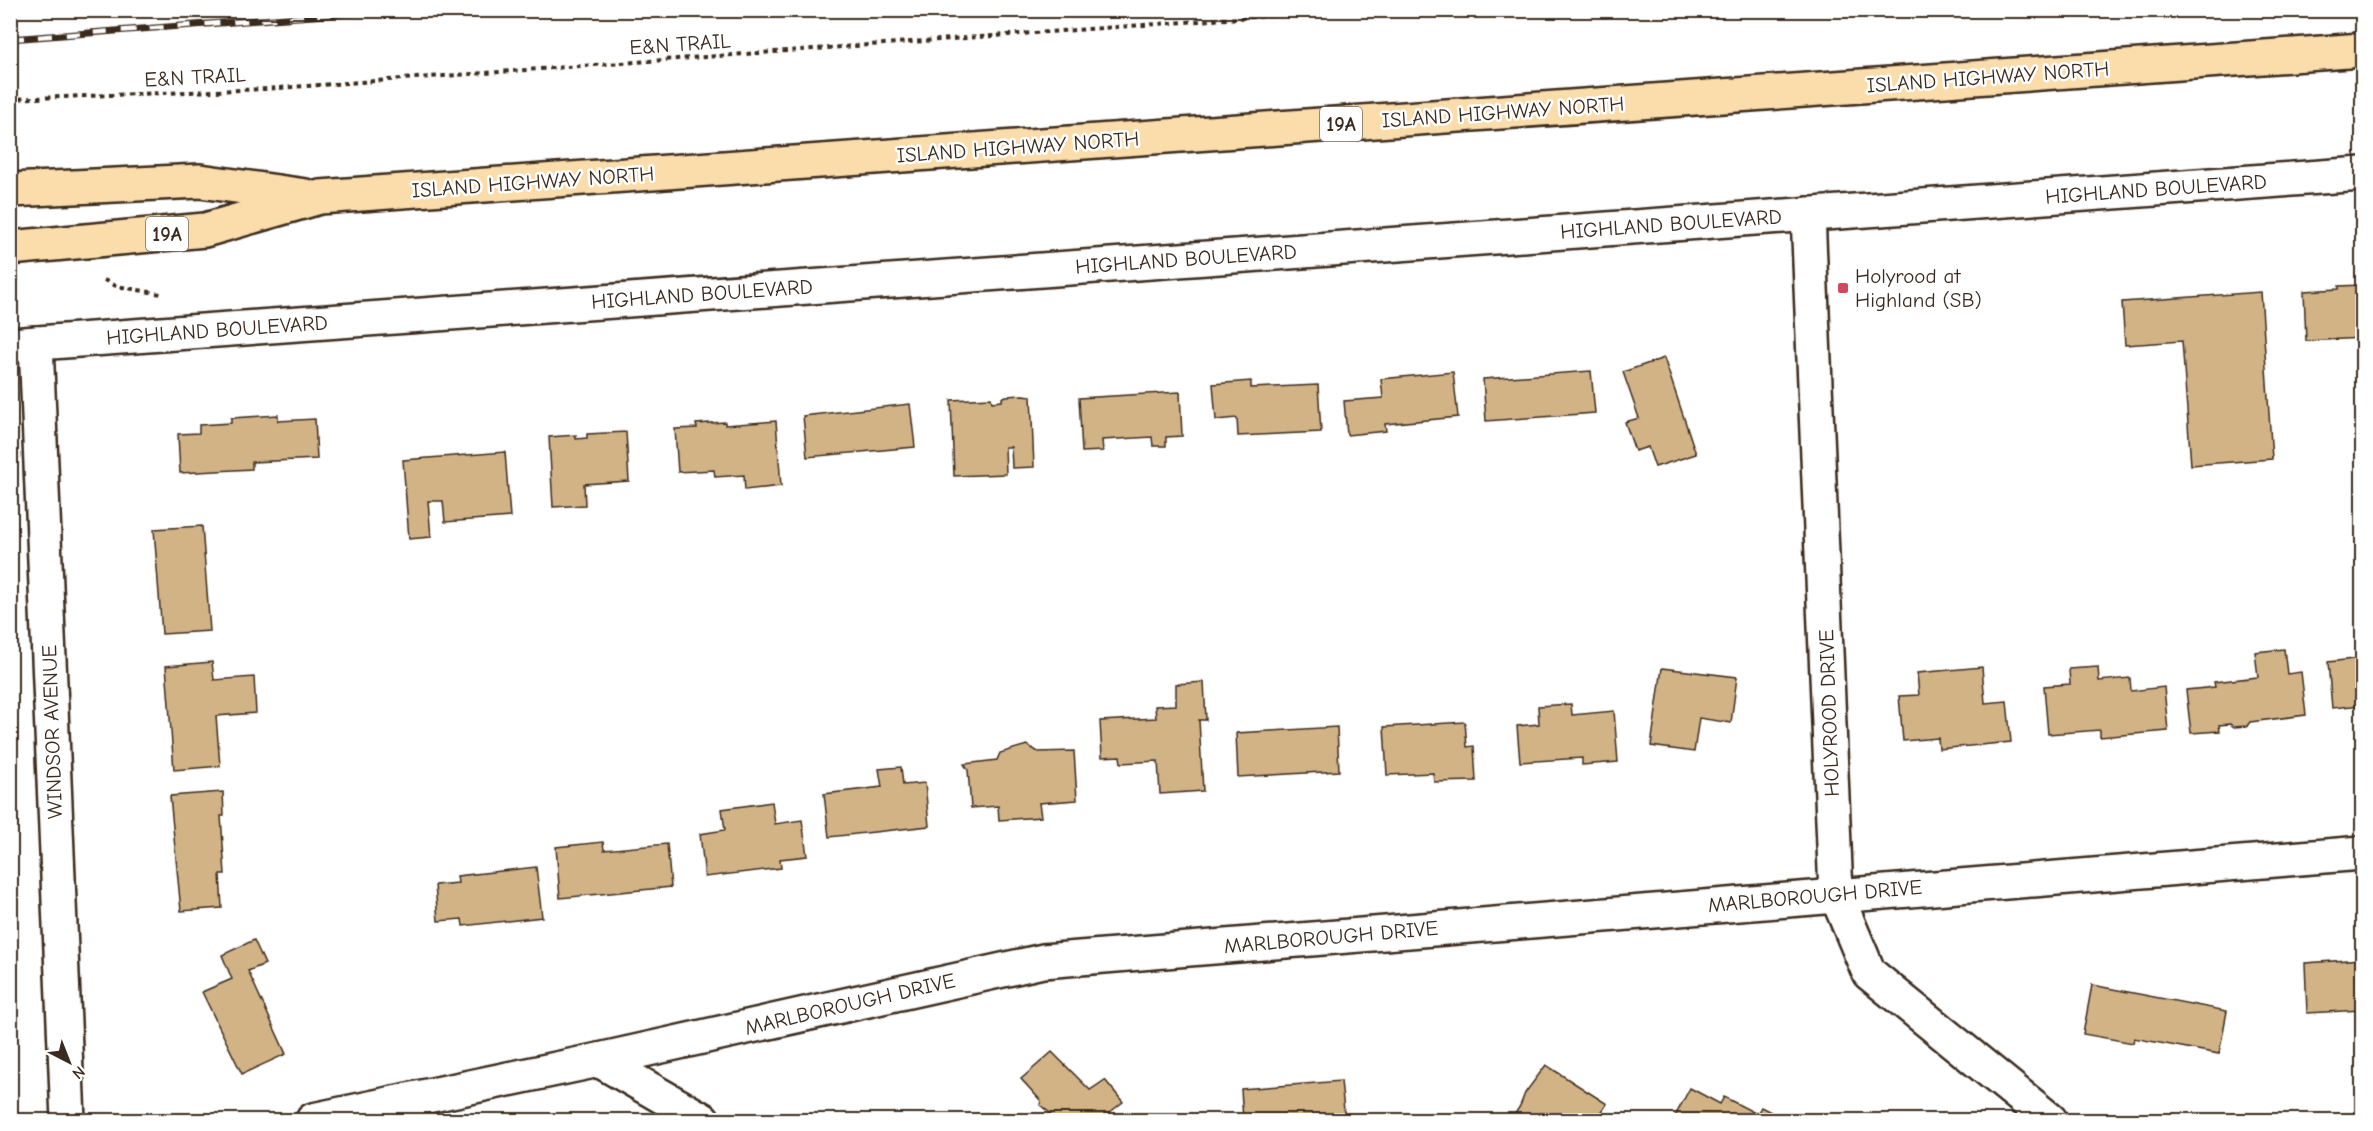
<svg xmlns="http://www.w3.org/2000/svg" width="2373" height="1131" viewBox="0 0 2373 1131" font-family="'Comic Neue',sans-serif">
<rect width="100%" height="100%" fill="#fff"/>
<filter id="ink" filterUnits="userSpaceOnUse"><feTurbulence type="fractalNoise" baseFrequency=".0167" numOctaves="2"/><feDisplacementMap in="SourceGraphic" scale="12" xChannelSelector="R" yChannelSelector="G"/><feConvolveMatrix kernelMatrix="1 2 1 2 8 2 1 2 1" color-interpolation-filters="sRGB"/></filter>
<g filter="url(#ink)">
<g fill="#d2b386" stroke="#3b2a1e" stroke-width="1.5">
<polygon points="2362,285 2362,338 2306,341 2304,291 2339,289 2339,286"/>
<polygon points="2261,292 2272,459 2191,465 2182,341 2125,345 2122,302"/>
<polygon points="1664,358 1696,454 1655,467 1648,447 1635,451 1625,422 1639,418 1623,372"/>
<polygon points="1591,371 1595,413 1486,421 1483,379"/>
<polygon points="1453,372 1458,417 1385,424 1386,431 1347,435 1344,401 1383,398 1381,379"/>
<polygon points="1251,381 1251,388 1318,385 1321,432 1238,436 1237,418 1216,420 1213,384"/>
<polygon points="1180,392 1182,436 1166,437 1166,446 1153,446 1152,437 1102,440 1103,451 1082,452 1079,398"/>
<polygon points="1023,395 1031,396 1034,467 1012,468 1011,447 1005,447 1006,474 954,476 951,400 991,398 992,402 1002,401 1002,398 1006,396"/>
<polygon points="910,404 915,447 807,457 803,416"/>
<polygon points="278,415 278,421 315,419 317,459 252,462 252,469 180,473 178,434 199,433 199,425 231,423 231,418"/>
<polygon points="776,421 781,486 745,490 744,475 715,477 714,470 678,472 675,429 697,428 696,424 725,422 725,425"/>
<polygon points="626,432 629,481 584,484 585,505 553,507 549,437 576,435 576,439 587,438 587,434"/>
<polygon points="505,452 510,517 445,522 443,501 428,501 431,537 409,539 403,460"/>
<polygon points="202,526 210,631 162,634 154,529"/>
<polygon points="2284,649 2287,674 2301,672 2306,715 2250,722 2247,726 2234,727 2230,724 2219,725 2220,731 2191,733 2186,690 2215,687 2214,682 2258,677 2255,652"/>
<polygon points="2362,658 2362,705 2332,708 2328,662"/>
<polygon points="212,662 214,680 254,677 256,713 216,716 220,766 174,770 166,666"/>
<polygon points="1982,667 1985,703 2007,701 2011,742 1939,749 1938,738 1903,741 1899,696 1919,695 1917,673"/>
<polygon points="2098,667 2099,681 2130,678 2131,691 2164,687 2168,731 2100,737 2100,730 2048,734 2044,686 2070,684 2069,669"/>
<polygon points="1662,668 1737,677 1731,723 1699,718 1694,752 1651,746"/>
<polygon points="1204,682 1206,720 1199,720 1203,791 1160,794 1158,761 1121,763 1120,756 1102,757 1100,721 1156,718 1155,706 1176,705 1176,684"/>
<polygon points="1571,704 1572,715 1614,711 1618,762 1582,765 1582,758 1520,762 1517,726 1539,724 1538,706"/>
<polygon points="1465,722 1467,747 1474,746 1476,781 1434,782 1433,773 1387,775 1384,727"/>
<polygon points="1337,727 1339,771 1238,777 1236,733"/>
<polygon points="1027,745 1038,752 1074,751 1077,800 1039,803 1041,817 999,820 998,806 971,808 968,770 964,764 997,760 1000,753"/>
<polygon points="901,767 903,785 925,783 929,826 829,837 824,794 882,787 879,769"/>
<polygon points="223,792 224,816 221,816 225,874 220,874 222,908 181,911 170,796"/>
<polygon points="772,802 775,824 802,820 807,856 780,859 781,868 705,877 700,834 725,830 722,809"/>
<polygon points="603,842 604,850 667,844 671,887 560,898 556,847"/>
<polygon points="536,867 542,917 463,926 462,919 438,921 435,885 458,883 457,876"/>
<polygon points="254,940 265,964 248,971 286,1054 242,1074 202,992 232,979 222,955"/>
<polygon points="2362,957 2362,1010 2307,1013 2305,963 2362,959"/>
<polygon points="2092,985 2227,1011 2219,1054 2134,1038 2133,1043 2083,1034"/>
<polygon points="1052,1052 1090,1090 1105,1080 1123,1102 1100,1120 1043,1120 1051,1114 1040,1105 1041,1101 1021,1079"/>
<polygon points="1546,1065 1607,1104 1596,1120 1511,1120 1520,1106 1525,1093"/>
<polygon points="1341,1081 1345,1120 1243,1120 1241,1089"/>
<polygon points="1690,1088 1720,1104 1724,1097 1757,1114 1761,1107 1787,1120 1673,1120"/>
</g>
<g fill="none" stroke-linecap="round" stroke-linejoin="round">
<defs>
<g id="minor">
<polyline points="1808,214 1836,894 1869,973 2050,1120"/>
<polyline points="36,343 68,1120"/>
<polyline points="10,345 2362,174"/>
<polyline points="599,1060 703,1120"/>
<polyline points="313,1120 599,1060 1043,961 2362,853"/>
</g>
<g id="primary">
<polyline points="10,190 200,181 306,196"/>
<polyline points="10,248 205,230 320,197 2362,50"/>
</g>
</defs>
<use href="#minor" stroke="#3b2a1e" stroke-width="38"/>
<use href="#primary" stroke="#3b2a1e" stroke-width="38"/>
<g stroke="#3b2a1e" stroke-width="4" stroke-dasharray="4.5 4.5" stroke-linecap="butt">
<polyline points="10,99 265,89 1350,10"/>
<polyline points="104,280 116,286 161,294"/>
</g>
<use href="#minor" stroke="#fff" stroke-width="33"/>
<use href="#primary" stroke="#faddab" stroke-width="33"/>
<defs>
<polyline id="rail" points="10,39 391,10"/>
</defs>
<use href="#rail" stroke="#3b2a1e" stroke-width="7"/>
<use href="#rail" stroke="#fff" stroke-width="4.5" stroke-dasharray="14" stroke-linecap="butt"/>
</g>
</g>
<rect fill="#d1495b" stroke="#fff" stroke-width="2" x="1837" y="282" width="12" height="12" rx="3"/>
<g text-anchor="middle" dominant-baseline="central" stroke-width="5" stroke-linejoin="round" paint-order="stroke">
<g fill="#fff" stroke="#766a62" stroke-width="1.5">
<rect x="1320" y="107" width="42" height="34" rx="4.5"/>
<rect x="146" y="217" width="42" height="34" rx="4.5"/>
</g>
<g font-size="20" font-weight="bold" fill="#3b2a1e">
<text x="1341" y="124">19A</text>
<text x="167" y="234">19A</text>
</g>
<g font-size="21" fill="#3b2a1e" stroke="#fff">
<text transform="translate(680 44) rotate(-4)">E&amp;N TRAIL</text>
<text transform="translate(195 77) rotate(-3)">E&amp;N TRAIL</text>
<text transform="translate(1988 77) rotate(-4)">ISLAND HIGHWAY NORTH</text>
<text transform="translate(1503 112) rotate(-4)">ISLAND HIGHWAY NORTH</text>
<text transform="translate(1018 147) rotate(-4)">ISLAND HIGHWAY NORTH</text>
<text transform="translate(533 182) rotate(-4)">ISLAND HIGHWAY NORTH</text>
<text transform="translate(2156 189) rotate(-4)">HIGHLAND BOULEVARD</text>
<text transform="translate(1671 224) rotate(-4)">HIGHLAND BOULEVARD</text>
<text transform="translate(1186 259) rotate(-4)">HIGHLAND BOULEVARD</text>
<text transform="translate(702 294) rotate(-4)">HIGHLAND BOULEVARD</text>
<text transform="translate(217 330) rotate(-4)">HIGHLAND BOULEVARD</text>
<text transform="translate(1829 713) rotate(-92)">HOLYROOD DRIVE</text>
<text transform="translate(52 732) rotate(-92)">WINDSOR AVENUE</text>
<text transform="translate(1815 896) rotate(-5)">MARLBOROUGH DRIVE</text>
<text transform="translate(1331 937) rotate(-5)">MARLBOROUGH DRIVE</text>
<text transform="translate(850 1004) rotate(-13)">MARLBOROUGH DRIVE</text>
</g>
<g font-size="21" fill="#3b2a1e" stroke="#fff" text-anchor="start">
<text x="1855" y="276">Holyrood at<tspan x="1855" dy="24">Highland (SB)</tspan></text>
</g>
</g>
<rect width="2373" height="1131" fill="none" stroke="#fff" stroke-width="36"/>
<rect x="18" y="18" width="2337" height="1095" fill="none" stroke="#3b2a1e" stroke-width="2" filter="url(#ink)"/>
<g transform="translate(69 1062) rotate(138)" stroke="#ffffff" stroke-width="4.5" paint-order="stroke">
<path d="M0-4.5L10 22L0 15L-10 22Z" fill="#3b2a1e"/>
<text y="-9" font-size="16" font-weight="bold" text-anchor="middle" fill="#3b2a1e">N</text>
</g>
</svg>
